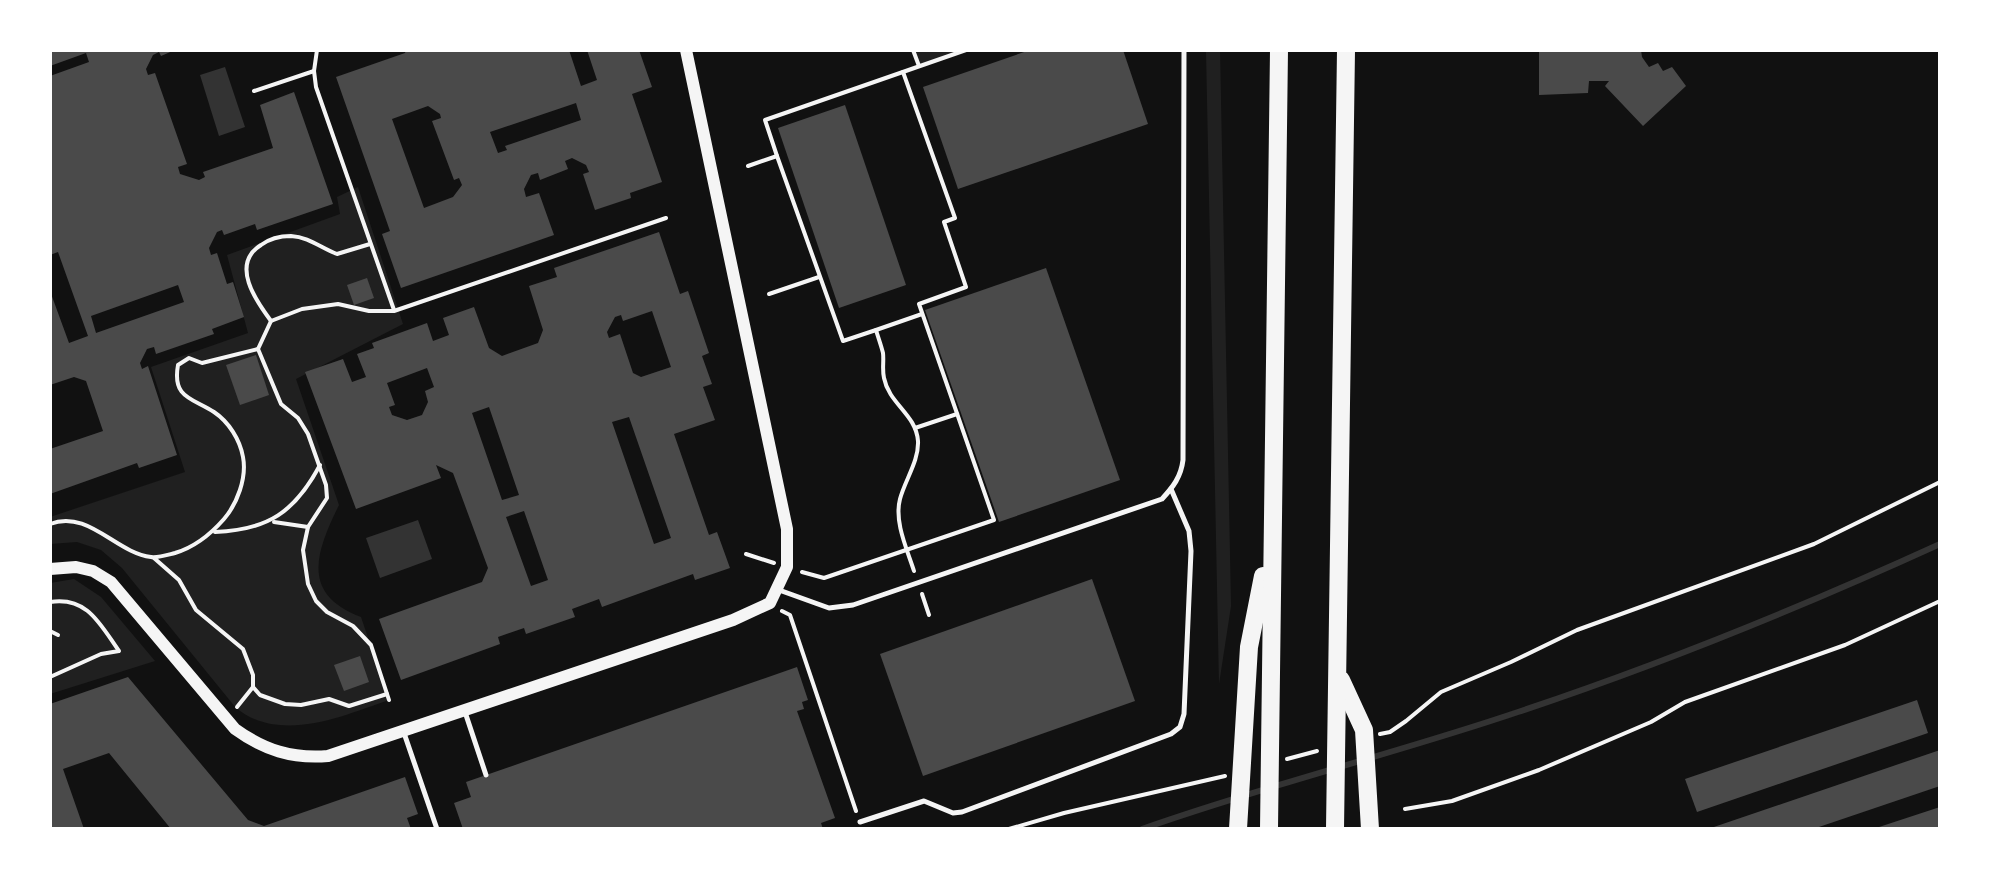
<svg xmlns="http://www.w3.org/2000/svg" width="1990" height="879" viewBox="0 0 1990 879" font-family="Cabin,sans-serif">
<rect width="100%" height="100%" fill="#111"/>
<g fill="#202020">
<polygon points="913,50 966,50 919,66"/>
<polygon points="1206,50 1220,50 1231,606 1219,684"/>
<path d="M358 187 403 324 296 379 339 505C317 550 299 594 361 617L389 700C342 716 281 744 236 708L122 568 101 550 77 542 50 544V517L185 472 151 367 248 333 227 255 340 214 337 197Z"/>
<polygon points="74,579 101,597 155,661 50,694 50,583"/>
</g>
<g fill="#333">
<polygon points="225,67 245,127 219,136 200,75"/>
<polygon points="418,520 432,559 380,578 366,538"/>
</g>
<g fill="none" stroke-linecap="round" stroke-linejoin="round">
<path stroke="#333" stroke-width="6" d="M1142 829C1266 785 1394 754 1518 712 1662 664 1802 607 1940 544"/>
</g>
<g fill="#4a4a4a" fill-rule="evenodd">
<path d="M50 50H175L161 56 159 52 153 55 146 69 148 75 155 73 187 164 178 167 180 174 199 180 205 177 203 172 273 148 260 105 294 92 333 204 257 230 255 224 224 235 222 230 217 232 209 248 211 255 217 253 227 284 233 282 244 317 212 329 214 334 156 354 154 347 147 349 140 363 142 369 148 366 177 455 139 468 137 463 50 494V449L103 431 86 381 74 377 50 385V291L69 343 88 336 58 252 50 255V76L89 62 86 53 50 66ZM178 285 184 302 96 333 91 316Z"/>
<path d="M406 50H569L581 86 597 80 587 50H639L652 87 632 94 662 182 630 193 631 198 595 210 583 174 589 172 586 165 572 158 565 161 568 169 540 180 538 173 531 175 524 189 526 197 539 193 554 235 401 288 382 234 390 231 336 77 405 53ZM576 103 581 120 505 146 507 150 498 153 490 132ZM428 106 440 114 441 118 432 121 454 180 459 178 462 185 453 197 424 208 392 119Z"/>
<polygon points="1030,50 1123,50 1148,124 958,189 923,87"/>
<polygon points="1539,50 1641,50 1642,57 1649,67 1658,63 1663,71 1672,67 1686,86 1643,126 1605,86 1609,81 1589,81 1588,93 1539,95"/>
<polygon points="845,105 906,285 839,308 778,128"/>
<path d="M659 232 680 294 688 291 709 353 702 356 712 384 703 387 715 420 674 434 709 535 717 532 730 568 695 580 693 574 602 607 599 599 572 609 575 617 526 634 524 628 498 637 500 644 401 680 379 619 482 582 488 568 453 473 436 465 441 478 356 509 305 372 343 359 352 382 366 377 357 354 374 348 372 343 427 323 433 341 449 335 443 318 474 307 489 348 502 356 538 343 543 330 529 286 557 277 554 268ZM652 311 671 367 641 377 633 373 620 334 609 338 607 332 615 317 621 315 623 321ZM427 368 434 387 425 391 428 402 422 415 407 420 392 415 389 407 395 405 387 383ZM489 407 519 495 502 500 472 413ZM629 417 671 538 654 544 612 422ZM524 511 548 580 531 586 506 517Z"/>
<polygon points="1046,268 1120,480 999,522 925,310"/>
<polygon points="367,278 374,298 354,305 347,285"/>
<polygon points="256,355 269,395 240,405 226,365"/>
<polygon points="1092,579 1135,701 923,776 880,654"/>
<polygon points="360,656 369,682 344,691 334,665"/>
<polygon points="797,667 808,700 802,702 804,709 797,711 835,818 821,823 823,829 463,829 454,803 471,797 466,782"/>
<polygon points="128,677 248,820 264,826 405,777 418,814 407,818 411,829 171,829 109,753 63,769 84,829 50,829 50,704"/>
<polygon points="1917,700 1928,733 1697,812 1685,779"/>
<polygon points="1940,750 1940,786 1813,829 1708,829"/>
<polygon points="1940,807 1940,829 1876,829 1876,828"/>
</g>
<g fill="none" stroke-linecap="round" stroke-linejoin="round">
<g stroke="#f5f5f5" stroke-width="4">
<polyline points="317,50 314,71 316,87 394,310"/>
<polyline points="913,50 919,66"/>
<polyline points="254,91 314,71"/>
<polyline points="777,156 765,120 966,50"/>
<path d="M748 166 777 156 843 341 876 330C878 337 881 345 883 353 884 361 882 370 884 378 889 404 916 414 918 441 919 461 905 480 900 499 894 522 907 549 914 571"/>
<polyline points="769,294 819,277"/>
<path d="M271 321C256 301 230 264 261 245 269 239 281 236 291 236 309 237 321 248 337 254L370 244"/>
<polyline points="876,330 922,314"/>
<polyline points="258,349 281,404 298,418 308,434 326,485 327,498 308,527 303,550 308,584 316,601 327,612 353,626 371,645 389,700"/>
<polyline points="915,428 957,414"/>
<polyline points="274,522 308,527"/>
<path d="M50 524C88 509 116 553 151 557 158 558 167 555 175 553 195 547 210 535 224 519 237 504 247 478 243 457 240 440 229 422 214 412 192 398 172 398 178 365L189 358 202 363 258 349 271 321 302 309 338 304 369 311H394L666 218"/>
<path d="M215 532C268 530 295 512 320 465"/>
<polyline points="746,554 774,563"/>
<polyline points="154,558 179,580 196,610 243,649 253,675 253,687 260,695 285,704 301,705 329,699 349,706 387,694"/>
<polyline points="802,572 824,578 994,520 919,304 966,287 944,222 955,218 903,72"/>
<polyline points="922,594 929,615"/>
<path d="M50 602C87 596 100 624 119 651L101 654 50 677"/>
<polyline points="782,611 790,615 856,811"/>
<polyline points="50,631 58,635"/>
<polyline points="237,707 253,687"/>
<polyline points="1380,734 1390,732 1406,721 1441,692 1511,662 1577,630 1814,544 1940,482"/>
<polyline points="1287,759 1317,751"/>
<polyline points="1405,809 1452,801 1539,770 1651,722 1685,702 1845,645 1940,601"/>
<polyline points="1009,829 1064,813 1225,776"/>
</g>
<g stroke="#f5f5f5" stroke-width="5">
<path d="M779 590 829 608 853 605 1162 499C1173 487 1181 477 1183 460L1184 50"/>
<polyline points="465,712 486,775"/>
<polyline points="404,733 437,829"/>
<polyline points="860,822 924,801 953,813 962,812 1171,734 1180,727 1184,714 1191,551 1189,531 1171,489"/>
</g>
<path stroke="#f5f5f5" stroke-width="12" d="M50 569 76 567 93 571 111 582 235 729C264 750 292 759 328 756L733 620 770 603 787 567V529L686 50"/>
<g stroke="#f5f5f5" stroke-width="18">
<polyline points="1341,680 1364,730 1370,829"/>
<polyline points="1238,829 1249,647 1263,576"/>
<polyline points="1269,829 1279,50"/>
<polyline points="1335,829 1346,50"/>
</g>
</g>
<rect width="1990" height="879" fill="none" stroke="#ffffff" stroke-width="104"/>
</svg>
